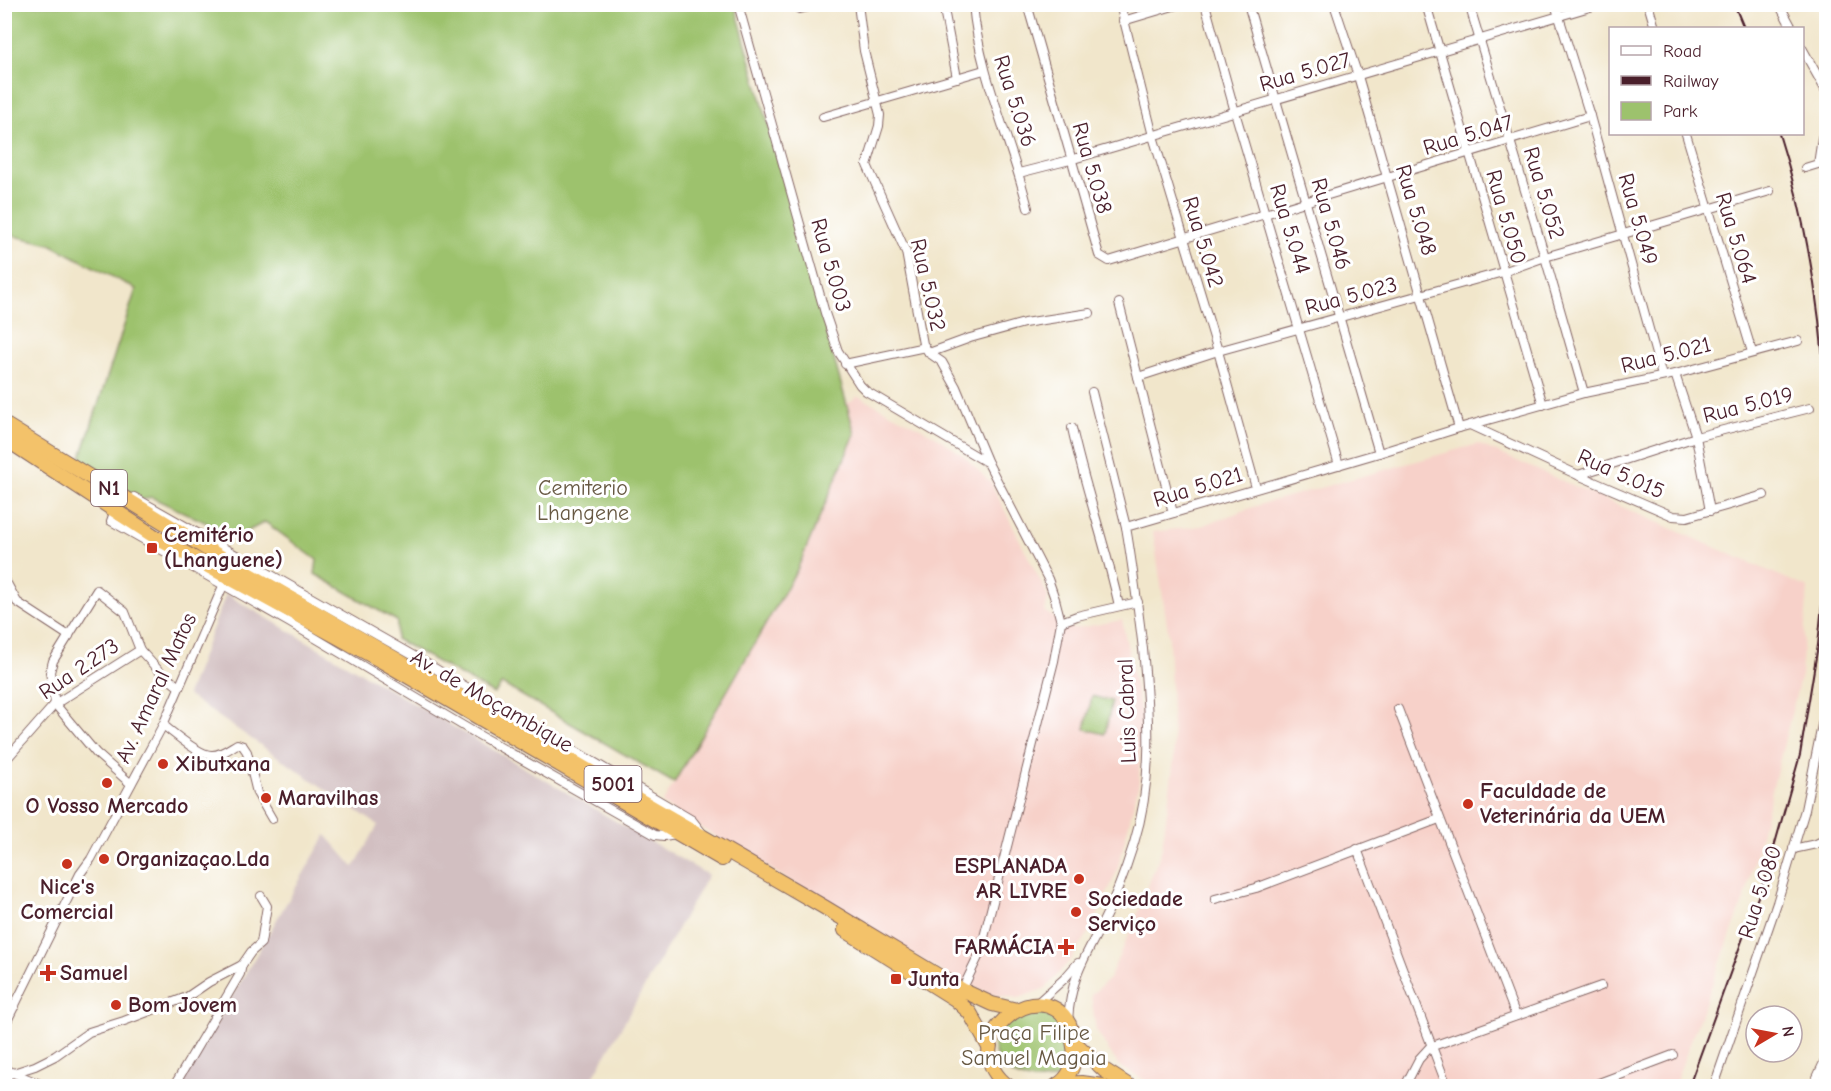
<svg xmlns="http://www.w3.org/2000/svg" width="1831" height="1091" viewBox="0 0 1831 1091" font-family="'Comic Neue',sans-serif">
<rect width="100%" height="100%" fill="#fff"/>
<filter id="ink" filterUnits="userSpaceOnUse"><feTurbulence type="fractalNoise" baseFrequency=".0167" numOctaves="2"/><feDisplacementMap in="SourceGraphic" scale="12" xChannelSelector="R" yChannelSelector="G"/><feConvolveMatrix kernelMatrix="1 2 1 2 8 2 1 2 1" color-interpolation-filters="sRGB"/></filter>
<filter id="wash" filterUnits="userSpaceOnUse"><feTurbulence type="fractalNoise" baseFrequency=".008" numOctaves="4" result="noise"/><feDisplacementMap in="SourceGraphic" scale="24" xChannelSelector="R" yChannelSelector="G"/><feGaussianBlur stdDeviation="1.35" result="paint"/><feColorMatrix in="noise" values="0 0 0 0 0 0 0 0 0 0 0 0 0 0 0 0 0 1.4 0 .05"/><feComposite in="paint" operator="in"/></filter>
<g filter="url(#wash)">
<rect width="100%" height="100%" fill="#f1e6cb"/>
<g fill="#f7d1c9">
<polygon points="858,396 934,435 964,456 991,483 1048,596 1045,612 1073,629 1122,620 1141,715 1139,783 1117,871 1092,928 1071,959 1046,988 1019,998 994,995 957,981 662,804 797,570 855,434 847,404"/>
<polygon points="1478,444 1808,588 1801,675 1746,894 1674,1086 1156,1086 1119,1066 1096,1030 1091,995 1109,979 1137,915 1162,849 1174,759 1169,638 1153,532 1201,526 1262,504"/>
</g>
<polygon fill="#d2bfc1" points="226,594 708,875 588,1086 180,1086 326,835 354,867 378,825 187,695"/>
<g fill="#9dc26d" stroke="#74704c" stroke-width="1.5">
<polygon points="5,5 735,5 855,434 797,570 674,783 502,684 494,694 396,639 397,621 315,574 317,560 265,522 237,537 151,497 142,500 79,463 136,289 50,244 5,234"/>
<polygon points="1092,696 1112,701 1105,734 1085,729"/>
<path d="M1025 1006 1059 1013 1074 1056C1069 1063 1064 1073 1057 1078 1023 1091 975 1062 1002 1022 1006 1015 1019 1010 1025 1006Z"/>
</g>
</g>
<g filter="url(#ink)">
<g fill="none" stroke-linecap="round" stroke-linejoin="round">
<defs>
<g id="street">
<polyline points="738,4 825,313 838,351 860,385 866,391 988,463"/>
<polyline points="858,4 864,51 880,115 879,126 867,165 906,252 923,344 929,353 942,362 956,387 988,463 1048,579 1055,599 1061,622 1054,661 980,953 962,990"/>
<polyline points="943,4 957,78"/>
<path d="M973 4C979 75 1011 140 1028 208"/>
<polyline points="1027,4 1099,255 1109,261 1590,116"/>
<polyline points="1120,4 1153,136 1218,351 1256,488"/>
<polyline points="1205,4 1235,112 1339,465"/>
<polyline points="1248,4 1379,453"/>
<polyline points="1334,4 1358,76 1459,428"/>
<polyline points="1426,4 1543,405"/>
<polyline points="1469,4 1545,257 1584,393"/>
<polyline points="1555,4 1590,116 1662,376"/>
<polyline points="1648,4 1655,28"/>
<polyline points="1779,4 1792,28"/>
<polyline points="799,9 822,4"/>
<polyline points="1123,21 1180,4"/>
<polyline points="1802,48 1826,91"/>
<polyline points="823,117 984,70"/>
<polyline points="1686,134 1752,352"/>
<polyline points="1805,168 1818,164 1822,138 1826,126"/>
<polyline points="1019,173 1070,160 1600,4"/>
<polyline points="1119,303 1173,513"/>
<polyline points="929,353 970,338 1024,323 1090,313"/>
<polyline points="845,364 925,347"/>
<polyline points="1675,374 1696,437 1710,511"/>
<polyline points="1138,377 1218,351 1503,272 1545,257 1770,191"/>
<polyline points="1092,392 1126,527"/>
<polyline points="1470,425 1578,475 1673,516 1687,517 1764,495"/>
<path d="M1072 428C1085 488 1106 546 1119 606"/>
<polyline points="1578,475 1696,437 1810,408"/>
<polyline points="134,497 414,656 670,807 692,820 703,834"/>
<polyline points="115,510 111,521 290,623 477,734 655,835 664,836 676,834"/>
<polyline points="4,578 17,602 69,636"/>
<polyline points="1061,622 1077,616 1138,602"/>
<polyline points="1398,709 1516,1016"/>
<path d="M163 725C174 733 197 754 211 755 220 756 230 748 237 744L243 746 247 752 257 793 272 819"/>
<polyline points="4,762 55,704 140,650 160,672 179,687"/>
<polyline points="131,784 96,753 55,704 50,672 53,661 97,590 125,612 140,650"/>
<polyline points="1357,849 1447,1086"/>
<polyline points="1793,849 1816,844 1826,839"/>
<polyline points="1215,899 1256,888 1439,819"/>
<polyline points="4,998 15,1006"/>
<polyline points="1035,1005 1064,979 1078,963"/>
<path d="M1068 1021C1070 982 1082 962 1100 928 1114 901 1125 872 1134 843 1154 779 1149 714 1143 649 1138 608 1133 567 1126 527L1379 453 1459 428 1584 393 1675 374 1798 341"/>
<polyline points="4,1027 80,874 91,859 163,725 223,586"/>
<polyline points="4,1069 45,1086"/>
<polyline points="4,1076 35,1066 55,1056 89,1032 124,1021 187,997 209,982 242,965 251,952 261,943 267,906 261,896"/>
<polyline points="174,1086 240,974 242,965"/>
<polyline points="1405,1086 1419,1059 1430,1047 1601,986"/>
<polyline points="1591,1086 1673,1055"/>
<polyline points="1714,1086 1777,903 1805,810 1826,705"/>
<polyline points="1813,1086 1826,1058"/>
</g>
<g id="highway">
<polyline points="4,424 235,566 824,907 962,990 992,1004 1017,1010"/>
<polyline points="4,438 157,538 380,660 722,859"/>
<polyline points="845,930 955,999 970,1013 989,1047"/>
<polyline points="1073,1041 1104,1070 1129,1086"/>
<polyline points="1059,1084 1082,1083 1103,1086"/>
<path d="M1008 1086C951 1043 1039 969 1069 1024 1072 1031 1073 1039 1074 1047 1077 1062 1069 1079 1056 1086"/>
</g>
</defs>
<use href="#street" stroke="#846563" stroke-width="10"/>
<use href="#highway" stroke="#846563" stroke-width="16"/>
<use href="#street" stroke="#fff" stroke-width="8"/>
<use href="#highway" stroke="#f3c26a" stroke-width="14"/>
<g stroke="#4a1f2b" stroke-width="2">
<polyline points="1734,4 1744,28"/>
<path d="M1779 134C1806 218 1821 310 1826 399"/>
<polyline points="1689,1086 1767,872 1800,755 1818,645 1826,564"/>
</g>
</g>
</g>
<g fill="#c8321e" stroke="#fff" stroke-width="2">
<rect x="146" y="542" width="12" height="12" rx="3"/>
<circle cx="163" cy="764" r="6"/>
<circle cx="107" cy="783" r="6"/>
<circle cx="266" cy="798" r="6"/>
<circle cx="1468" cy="804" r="6"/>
<circle cx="104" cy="859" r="6"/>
<circle cx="67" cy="864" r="6"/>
<circle cx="1079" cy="879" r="6"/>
<circle cx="1076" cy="912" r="6"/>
<path d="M1063 938h6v6h6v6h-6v6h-6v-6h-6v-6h6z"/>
<path d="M45 964h6v6h6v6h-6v6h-6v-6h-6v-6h6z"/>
<rect x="890" y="973" width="12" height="12" rx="3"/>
<circle cx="116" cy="1005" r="6"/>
</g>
<g text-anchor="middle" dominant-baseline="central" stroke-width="6" stroke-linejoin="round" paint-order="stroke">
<g fill="#fff" stroke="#80626b" stroke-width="1.5">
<rect x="91" y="470" width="36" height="36" rx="4.5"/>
<rect x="584.5" y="766" width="57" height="36" rx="4.5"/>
</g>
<g font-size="21" font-weight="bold" fill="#4a1f2b">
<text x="109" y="488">N1</text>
<text x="613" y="784">5001</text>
</g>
<g font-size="22" fill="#4a1f2b" stroke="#fff">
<text transform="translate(1305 72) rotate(-16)">Rua 5.027</text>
<text transform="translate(1015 101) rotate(72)">Rua 5.036</text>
<text transform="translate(1468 135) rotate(-17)">Rua 5.047</text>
<text transform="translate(1092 168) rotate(74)">Rua 5.038</text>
<text transform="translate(1544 193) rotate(73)">Rua 5.052</text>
<text transform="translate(1416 210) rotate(73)">Rua 5.048</text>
<text transform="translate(1506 217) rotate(74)">Rua 5.050</text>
<text transform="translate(1638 219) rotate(74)">Rua 5.049</text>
<text transform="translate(1331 224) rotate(74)">Rua 5.046</text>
<text transform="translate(1290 229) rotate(73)">Rua 5.044</text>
<text transform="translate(1736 238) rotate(73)">Rua 5.064</text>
<text transform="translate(1203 242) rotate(73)">Rua 5.042</text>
<text transform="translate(831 265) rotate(74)">Rua 5.003</text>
<text transform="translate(928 285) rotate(77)">Rua 5.032</text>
<text transform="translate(1351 296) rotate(-15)">Rua 5.023</text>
<text transform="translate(1666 355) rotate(-14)">Rua 5.021</text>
<text transform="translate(1748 405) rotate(-14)">Rua 5.019</text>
<text transform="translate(1621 474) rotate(24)">Rua 5.015</text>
<text transform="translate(1198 487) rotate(-17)">Rua 5.021</text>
<text transform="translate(79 669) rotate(-34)">Rua 2.273</text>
<text transform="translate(156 688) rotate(-65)">Av. Amaral Matos</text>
<text transform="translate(492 701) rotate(30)">Av. de Moçambique</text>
<text transform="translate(1127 711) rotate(-92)">Luis Cabral</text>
<text transform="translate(1760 892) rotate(-72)">Rua 5.080</text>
</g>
<g font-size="22" fill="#675842" stroke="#fff">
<text x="583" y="488">Cemiterio<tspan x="583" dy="25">Lhangene</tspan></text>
<text x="1034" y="1033">Praça Filipe<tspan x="1034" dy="25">Samuel Magaia</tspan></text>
</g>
<g font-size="22" font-weight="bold" fill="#4a1f2b" stroke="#fff" text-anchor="start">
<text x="164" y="535">Cemitério<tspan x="164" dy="25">(Lhanguene)</tspan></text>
<text x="175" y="764">Xibutxana</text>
<text x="1480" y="791">Faculdade de<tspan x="1480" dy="25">Veterinária da UEM</tspan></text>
<text x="278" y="798">Maravilhas</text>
<text x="107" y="806" text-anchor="middle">O Vosso Mercado</text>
<text x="116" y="859">Organizaçao.Lda</text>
<text x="1067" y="866" text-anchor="end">ESPLANADA<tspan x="1067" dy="25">AR LIVRE</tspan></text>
<text x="67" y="887" text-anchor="middle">Nice's<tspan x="67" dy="25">Comercial</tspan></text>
<text x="1088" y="899">Sociedade<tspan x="1088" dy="25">Serviço</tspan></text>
<text x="1054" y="947" text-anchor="end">FARMÁCIA</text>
<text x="60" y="973">Samuel</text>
<text x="908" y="979">Junta</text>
<text x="128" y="1005">Bom Jovem</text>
</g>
</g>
<rect width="1831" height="1091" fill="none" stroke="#fff" stroke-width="24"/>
<rect x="1609" y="27" width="195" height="108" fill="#ffffff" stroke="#b7a5aa" stroke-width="1.5"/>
<rect x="1621" y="46" width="30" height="9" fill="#ffffff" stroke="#b7a5aa" stroke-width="1.5"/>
<text x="1663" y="57" font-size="18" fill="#4a1f2b">Road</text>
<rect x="1621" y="76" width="30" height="9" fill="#4a1f2b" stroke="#b7a5aa" stroke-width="1.5"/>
<text x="1663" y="87" font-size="18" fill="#4a1f2b">Railway</text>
<rect x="1621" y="102" width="30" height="18" fill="#9dc26d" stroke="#b7a5aa" stroke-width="1.5"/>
<text x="1663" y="117" font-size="18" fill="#4a1f2b">Park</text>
<g transform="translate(1774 1034) rotate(80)"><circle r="28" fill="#ffffff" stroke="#b7a5aa" stroke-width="1.5"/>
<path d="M0-4.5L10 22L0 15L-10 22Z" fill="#c8321e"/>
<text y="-9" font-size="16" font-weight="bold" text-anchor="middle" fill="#4a1f2b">N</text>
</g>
</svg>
